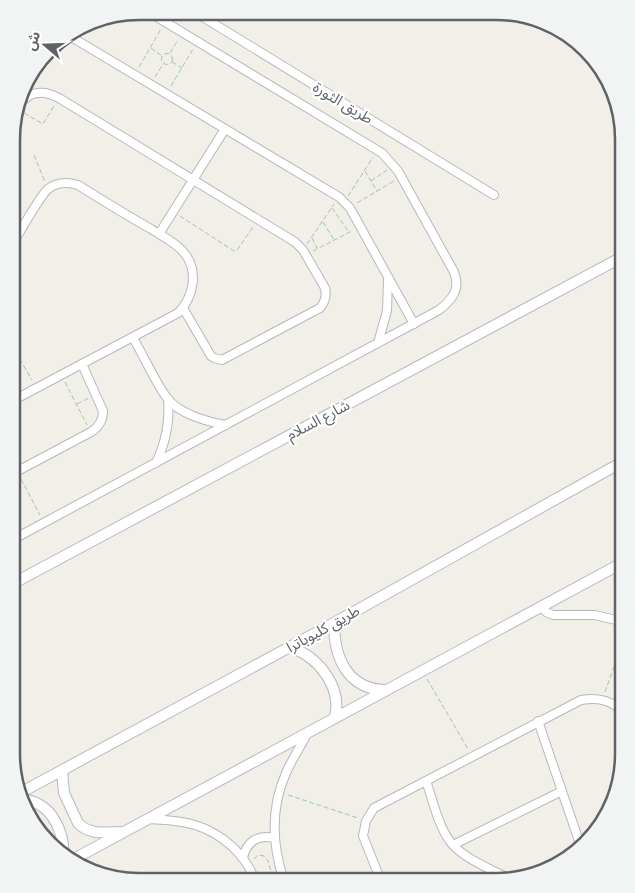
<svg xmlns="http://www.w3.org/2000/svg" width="635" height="893" viewBox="0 0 635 893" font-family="Signika,'Noto Sans Arabic',sans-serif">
<rect width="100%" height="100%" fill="#f1efe8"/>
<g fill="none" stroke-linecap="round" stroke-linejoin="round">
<defs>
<g id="minor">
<polyline points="193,11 494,195"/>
<polyline points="68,35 339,197 350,208 414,324"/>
<path d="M16 110C27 92 40 88 59 98L295 242 303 250 325 288C327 296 325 302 320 308L222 360 214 358 211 356 183 308"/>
<polyline points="159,234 225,129"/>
<polyline points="12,322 12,314"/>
<path d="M133 338C144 356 155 382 167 398 179 414 208 422 226 425"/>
<polyline points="378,343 387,311 388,279"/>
<path d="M12 401 178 313C193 298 199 272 185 254 177 243 162 236 151 229 126 215 102 200 78 185 68 182 57 182 48 189 39 197 20 232 12 245"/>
<path d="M156 463C166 442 170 422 168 399"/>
<path d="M12 474 91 432C99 427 103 421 103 411L82 364"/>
<path d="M12 540 439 310C452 300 461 289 454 272L398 171 382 153 147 11"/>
<polyline points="540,606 546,612 553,615 595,615 624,622"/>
<polyline points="538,721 580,844"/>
<path d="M426 781C433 800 439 830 453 845 467 860 491 869 509 879"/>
<path d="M149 819C164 820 180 820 195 825 221 833 246 854 255 881"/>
<polyline points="453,845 562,791"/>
<path d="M243 858C246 842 258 834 274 838"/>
<path d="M284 881C272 845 270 809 286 773 292 759 301 746 308 732"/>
<path d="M381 881 363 836 366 821 374 808 581 700C598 697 611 700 623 712"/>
</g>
<g id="secondary">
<polyline points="12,584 624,256"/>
<path d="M334 623C334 657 347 689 385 690"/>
<path d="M289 647C318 656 342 686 335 717"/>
<path d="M62 771 64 793 78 823C90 836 108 832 123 832"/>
<polyline points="20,793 334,623 624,461"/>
<path d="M21 798C29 800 37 802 43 807 57 817 65 840 63 856"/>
<polyline points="72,860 624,562"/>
</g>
</defs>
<use href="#minor" stroke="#b5b8bc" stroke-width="10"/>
<use href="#secondary" stroke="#b6babf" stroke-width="12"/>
<g stroke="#9cc7a9" stroke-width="1" stroke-dasharray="5 2.5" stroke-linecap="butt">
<polyline points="84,35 93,21"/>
<polyline points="151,48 162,56"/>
<polyline points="170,53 178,40"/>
<circle cx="167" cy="59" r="5.5"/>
<polyline points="172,62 182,68"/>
<polyline points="139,67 161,29"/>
<polyline points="155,77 163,64"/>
<polyline points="171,86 193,49"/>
<polyline points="24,113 43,124 54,106"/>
<polyline points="34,155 45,182"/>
<polyline points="365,171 377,191"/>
<polyline points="371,181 387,170"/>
<polyline points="348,196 373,157"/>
<polyline points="357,203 394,181"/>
<polyline points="332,208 349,232"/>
<polyline points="180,216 234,251 237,250 253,227"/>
<polyline points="323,222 334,240"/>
<polyline points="312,238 317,248"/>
<polyline points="307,244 334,204"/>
<polyline points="313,251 352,231"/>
<polyline points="12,346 32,380"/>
<polyline points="65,382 87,425"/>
<polyline points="77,404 89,398"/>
<polyline points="21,479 40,515"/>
<polyline points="12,521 16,529"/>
<polyline points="624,635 624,631"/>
<polyline points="427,679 468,749"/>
<polyline points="605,692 624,639"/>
<polyline points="288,795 358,818"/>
<polyline points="254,859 258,855 264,856 268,861 274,881"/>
</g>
<use href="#minor" stroke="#fff" stroke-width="8"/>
<use href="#secondary" stroke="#fff" stroke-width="10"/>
</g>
<g text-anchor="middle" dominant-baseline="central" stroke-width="4.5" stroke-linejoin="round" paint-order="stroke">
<g font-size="15" fill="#5f6368" stroke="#fff">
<text transform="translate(343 103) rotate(31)">طريق الثورة</text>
<text transform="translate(318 420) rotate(-28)">شارع السلام</text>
<text transform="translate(323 629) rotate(-29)">طريق كليوباترا</text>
</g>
</g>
<path d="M0 0H635V893H0ZM139 20H496A119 119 0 0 1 615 139V754A119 119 0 0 1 496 873H139A119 119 0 0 1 20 754V139A119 119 0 0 1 139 20Z" fill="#f2f3f3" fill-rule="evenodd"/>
<path fill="none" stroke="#5f6368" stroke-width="2.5" d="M139 20H496A119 119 0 0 1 615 139V754A119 119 0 0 1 496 873H139A119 119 0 0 1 20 754V139A119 119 0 0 1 139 20Z"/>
<g transform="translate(45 45) rotate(289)" stroke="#ffffff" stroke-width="4" paint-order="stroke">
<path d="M0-4L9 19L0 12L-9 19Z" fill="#5f6368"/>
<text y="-8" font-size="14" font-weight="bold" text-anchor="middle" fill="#5f6368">ش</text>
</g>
</svg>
